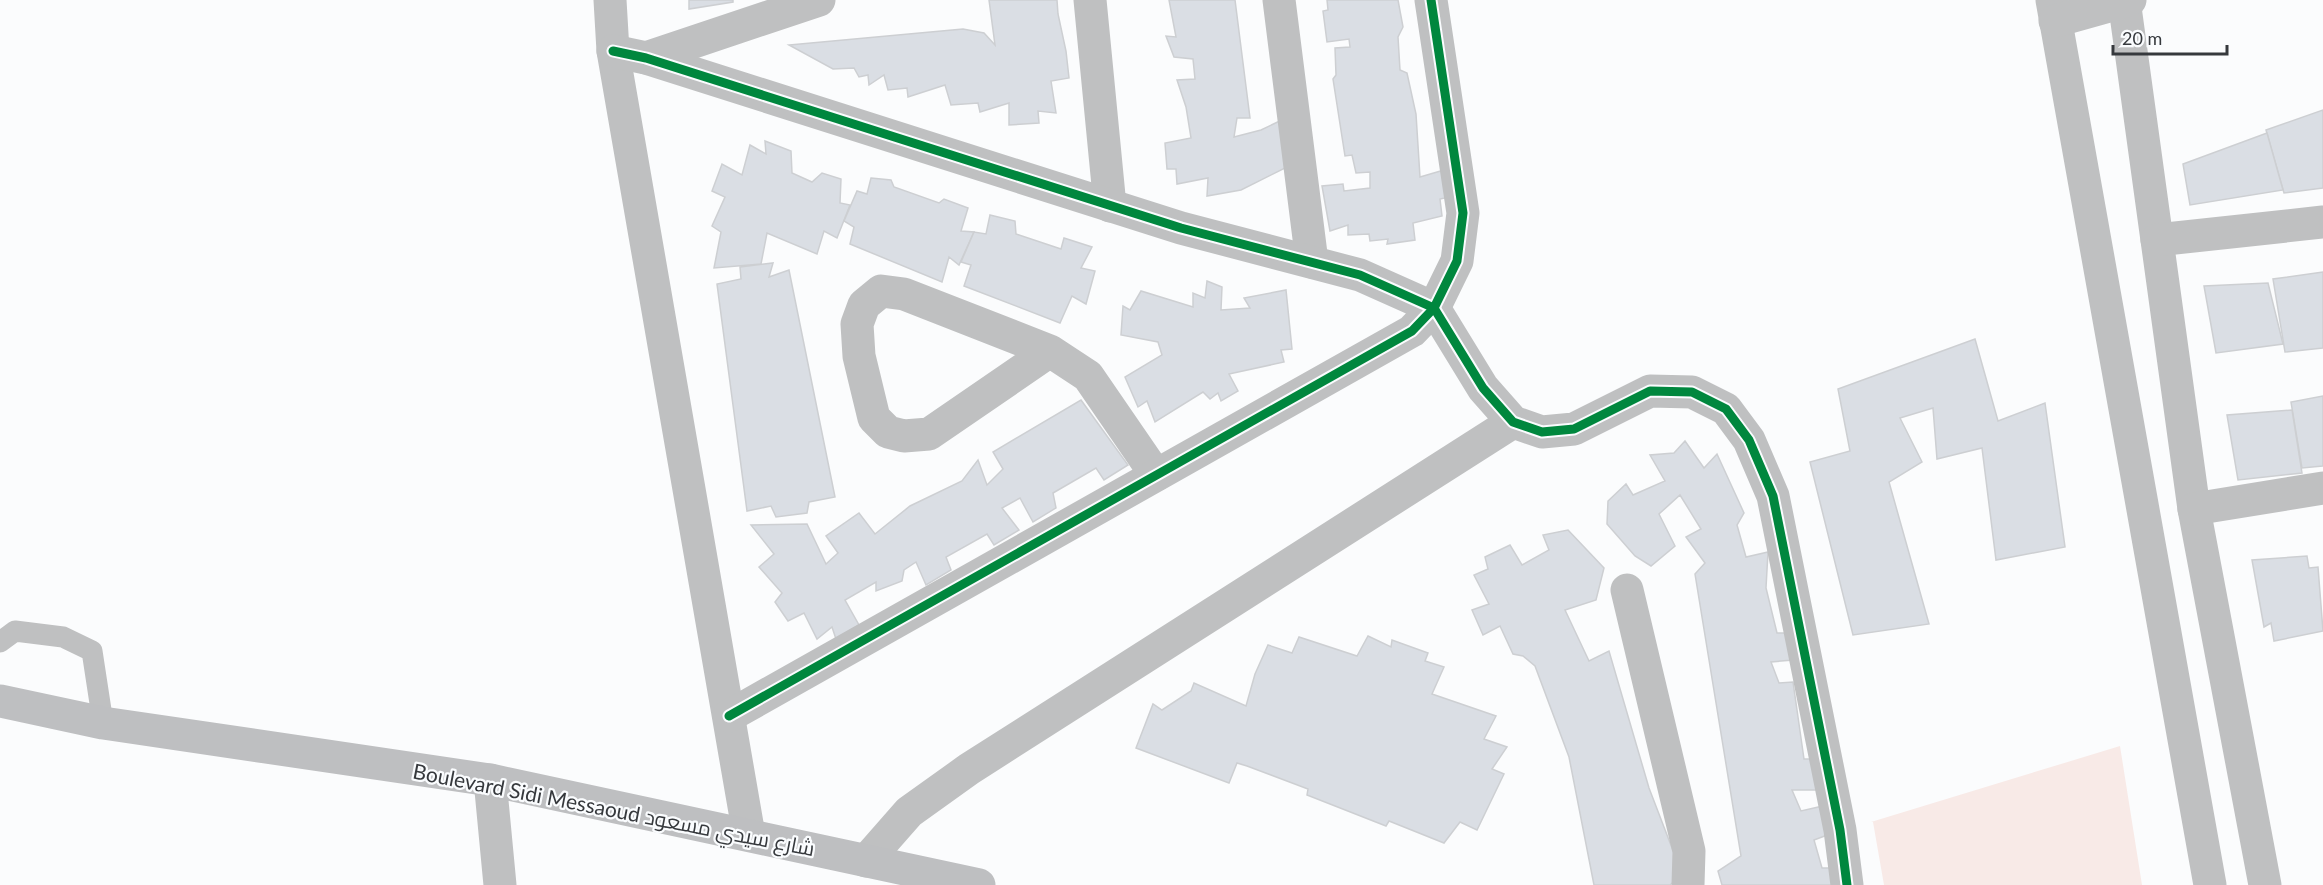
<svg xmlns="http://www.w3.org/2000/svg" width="2323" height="885" viewBox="0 0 2323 885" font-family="Lato,Cairo,sans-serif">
<rect width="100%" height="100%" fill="#fbfcfd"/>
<polygon fill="#f8eae7" points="2120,746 2142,885 1884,885 1873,822 1871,822"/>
<g fill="#dadee4" stroke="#cdcfd2" stroke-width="1.5">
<polygon points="689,0 733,0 733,2 689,9"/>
<polygon points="989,0 1057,0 1058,14 1066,51 1069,78 1051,81 1056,113 1038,111 1039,123 1009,125 1009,103 980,112 978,103 951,105 945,85 908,97 907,88 888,90 884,75 869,85 868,75 859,77 854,68 833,69 789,45 963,29 984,33 995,45"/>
<polygon points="1169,0 1235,0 1250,118 1237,118 1234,137 1261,130 1284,119 1289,166 1241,190 1207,196 1208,178 1177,184 1176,169 1167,169 1165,143 1191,138 1186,107 1177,80 1195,79 1193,59 1174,57 1166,36 1176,37"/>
<polygon points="1327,0 1398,0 1403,27 1398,37 1400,70 1407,73 1416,114 1420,177 1444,170 1449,197 1440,199 1442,216 1413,223 1415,240 1387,244 1388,239 1370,241 1369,234 1348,235 1348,225 1330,231 1322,186 1343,184 1344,191 1370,188 1370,172 1356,173 1352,155 1345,156 1333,79 1336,75 1335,48 1350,47 1349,39 1327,42 1323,11 1328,10"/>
<polygon points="2323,110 2323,188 2284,193 2266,130"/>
<polygon points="2267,133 2283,190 2190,205 2183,164"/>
<polygon points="765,141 791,151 792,173 812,182 822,173 841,179 840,203 850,205 837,238 824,231 817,254 767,233 761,264 714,268 721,232 712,226 725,197 712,191 722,164 742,175 750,145 766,154"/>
<polygon points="871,178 891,180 894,187 939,203 944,199 968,208 961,231 974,232 959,265 949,257 942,282 850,244 854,227 844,221 857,191 867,194"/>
<polygon points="990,215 1015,221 1016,234 1061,249 1064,238 1092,247 1081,268 1095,271 1086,304 1072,296 1060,323 964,286 971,265 961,262 974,232 986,234"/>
<polygon points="773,263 769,277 789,270 835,497 809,502 807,513 776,517 771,506 747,511 717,284 741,279 740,267"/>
<polygon points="2323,272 2323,348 2285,352 2273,279"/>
<polygon points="1207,281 1222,287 1221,310 1250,308 1244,298 1286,290 1292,349 1281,350 1284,362 1229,374 1238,391 1221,401 1218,393 1210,399 1203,392 1155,422 1147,401 1138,407 1125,377 1162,355 1158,342 1121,335 1123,306 1130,310 1141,291 1193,307 1193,293 1205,298"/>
<polygon points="2268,283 2283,344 2216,353 2204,286"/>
<polygon points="1975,339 1998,421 2045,403 2065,547 1996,560 1982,448 1937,459 1933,408 1900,418 1922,462 1889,482 1929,624 1853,635 1810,462 1850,451 1838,389"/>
<polygon points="2323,396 2323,466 2302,468 2291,402"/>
<polygon points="1081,400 1128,465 1104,480 1096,468 1053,493 1056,508 1033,522 1020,498 1002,508 1019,530 994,545 987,534 946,557 951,570 926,585 916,562 904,570 902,581 876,591 876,582 845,600 859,625 836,639 832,627 817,639 804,613 788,621 775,602 782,593 759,567 774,554 751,525 807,524 826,564 838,553 826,536 859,513 875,534 910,506 962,481 978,460 987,485 1003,469 993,452"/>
<polygon points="2292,410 2302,473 2238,480 2227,415"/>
<polygon points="1685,441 1704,468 1717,454 1744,513 1737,525 1746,557 1768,552 1766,588 1777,633 1787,633 1793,660 1771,662 1779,683 1793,682 1804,759 1814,759 1818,790 1792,790 1801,811 1823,806 1830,834 1814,840 1822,868 1835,868 1841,885 1722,885 1718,871 1741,856 1695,574 1705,563 1686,537 1701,529 1680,495 1659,514 1675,546 1651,566 1635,556 1607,524 1608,501 1626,484 1633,495 1665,481 1650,455 1674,453"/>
<polygon points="1568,530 1604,568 1596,600 1565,610 1589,661 1609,651 1649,788 1682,874 1670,885 1594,885 1569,757 1535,666 1523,656 1513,654 1500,626 1483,635 1472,610 1489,604 1474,575 1488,569 1485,557 1510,545 1522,565 1549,550 1543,535"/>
<polygon points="2307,556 2309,568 2318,567 2323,631 2274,641 2271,623 2264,627 2252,560"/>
<polygon points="1368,636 1391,647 1392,640 1428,653 1425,661 1444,667 1432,694 1496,716 1484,739 1507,747 1492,769 1504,774 1477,830 1460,822 1444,843 1389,821 1386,826 1307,795 1308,789 1247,766 1237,763 1229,783 1136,748 1153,704 1162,710 1191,691 1194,683 1246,706 1255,674 1268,645 1292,653 1299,637 1357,656"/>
</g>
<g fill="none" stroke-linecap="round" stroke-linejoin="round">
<polyline stroke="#bfc0c1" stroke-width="21" points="0,642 15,631 63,637 92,651 103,723"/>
<g stroke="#bfc0c1" stroke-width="33">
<polyline points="610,0 613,51 749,835"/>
<polyline points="1090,0 1110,206"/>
<polyline points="1279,0 1312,262"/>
<polyline points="2052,0 2210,885"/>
<polyline points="2124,0 2194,509 2265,885"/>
<polyline points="2055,21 2130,0"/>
<polyline points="613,51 646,58 1181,228 1360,275 1434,308 1483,388 1513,422 1542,432 1574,429 1650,391 1692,392 1726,409 1749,440 1773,496 1840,830 1847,885"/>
<polyline points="646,58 819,0"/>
<polyline points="2157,240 2323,222"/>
<polyline points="1050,351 929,434 904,436 888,432 874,418 859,356 857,324 864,305 881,291 904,294 1050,351 1088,376 1156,475"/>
<polyline points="2194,509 2323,488"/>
<polyline points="1627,590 1689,851 1688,885"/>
<polyline points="729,716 1412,331 1434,308 1457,261 1463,213 1431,0"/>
<polyline points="490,780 500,885"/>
<polyline points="866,861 909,812 969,769 1513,422"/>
</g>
<polyline stroke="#bebfc1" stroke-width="33" points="0,701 103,723 490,780 979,885"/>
<defs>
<g id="cycleway">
<polyline points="613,51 646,58 1181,228 1360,275 1434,308 1483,388 1513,422 1542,432 1574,429 1650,391 1692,392 1726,409 1749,440 1773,496 1840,830 1847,885"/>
<polyline points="729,716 1412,331 1434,308 1457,261 1463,213 1431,0"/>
</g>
</defs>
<use href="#cycleway" stroke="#fafcfe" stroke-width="13"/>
<use href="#cycleway" stroke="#00873e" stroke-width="9"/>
</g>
<g text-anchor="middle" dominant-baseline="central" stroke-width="4.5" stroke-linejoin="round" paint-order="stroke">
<g font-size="21" fill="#36393d" stroke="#fafcfe">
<text transform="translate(614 809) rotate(11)">Boulevard Sidi Messaoud شارع سيدي مسعود</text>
</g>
</g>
<path d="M2113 45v9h114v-9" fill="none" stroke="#36393d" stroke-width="3"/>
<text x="2122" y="45" font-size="18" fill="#36393d" stroke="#fafcfe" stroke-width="4.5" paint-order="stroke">20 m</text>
</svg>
